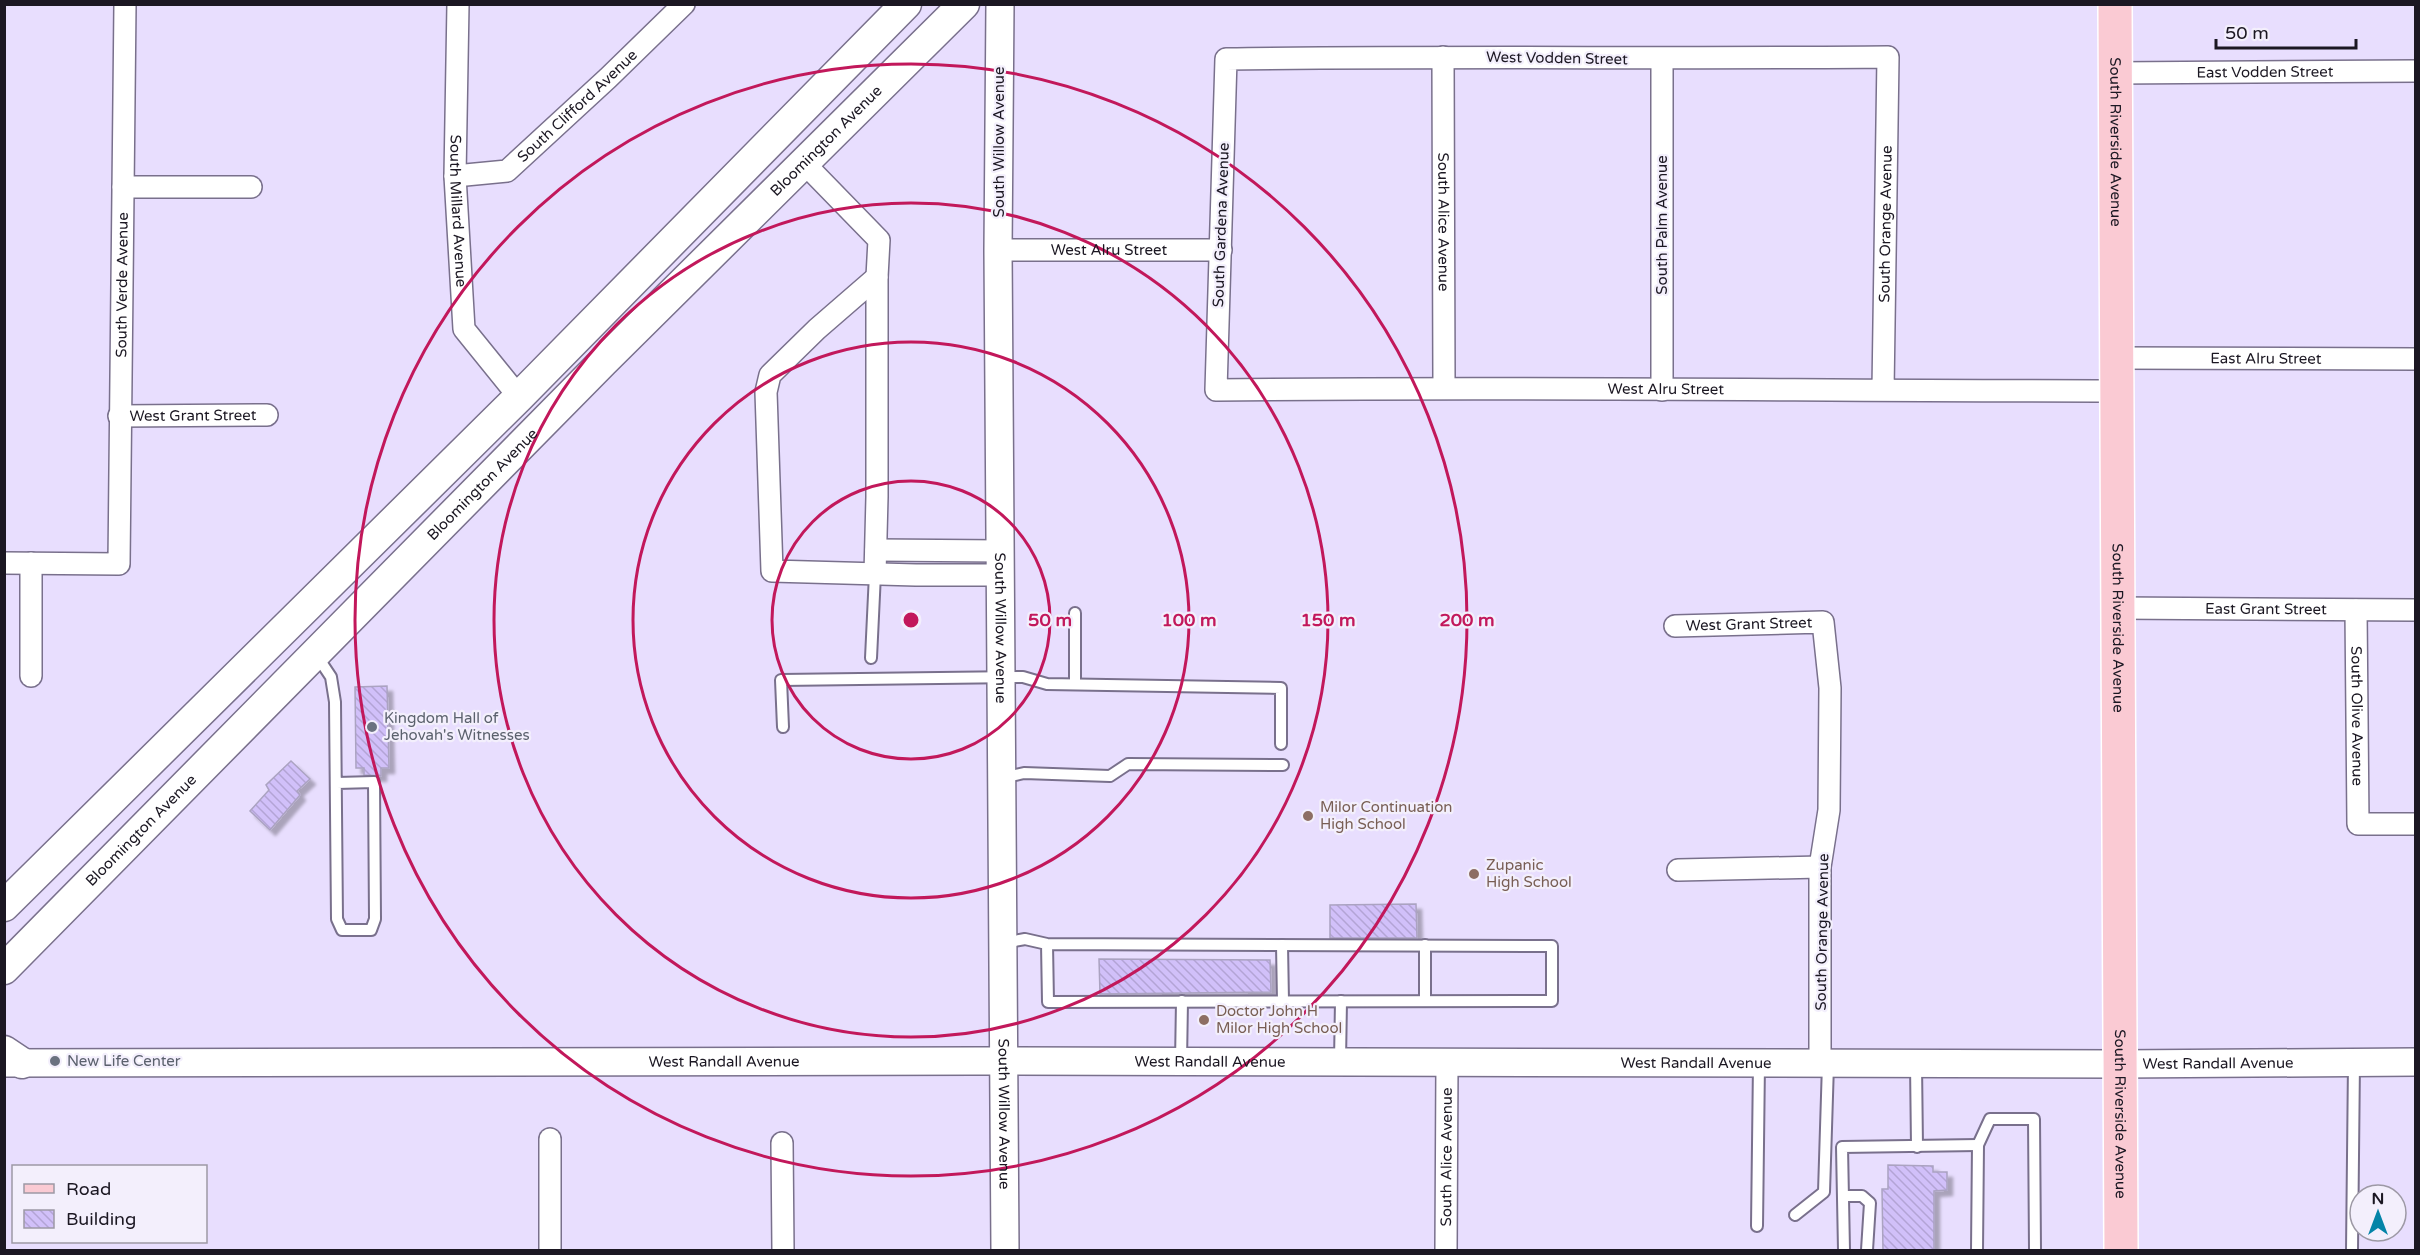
<svg xmlns="http://www.w3.org/2000/svg" width="2420" height="1255" viewBox="0 0 2420 1255" font-family="'Varela Round',sans-serif">
<defs>
<pattern id="building-back-hatch" width="6" height="6" patternUnits="userSpaceOnUse" patternTransform="scale(1.5)"><rect width="6" height="6" fill="#d1c0f9"/><path d="M-1 5l2 2M0 0l6 6M5-1l2 2" fill="none" stroke="#b3a4d5"/></pattern>
<filter id="shadow"><feDropShadow dx="5.5" dy="5.5" stdDeviation="1.5" flood-color="#0004"/></filter>
</defs>
<rect width="100%" height="100%" fill="#e8defe"/>
<g fill="url(#building-back-hatch)" stroke="#aba3c1" stroke-width="1.5" filter="url(#shadow)">
<polygon points="387,686 389,768 381,768 381,776 364,775 364,768 356,768 355,687"/>
<polygon points="291,761 310,779 297,791 300,795 270,830 250,811 269,790 266,785"/>
<polygon points="1416,904 1417,938 1330,938 1330,905"/>
<polygon points="1099,959 1270,960 1271,992 1100,994"/>
<polygon points="1888,1165 1933,1166 1933,1172 1947,1172 1947,1190 1934,1191 1934,1251 1883,1251 1882,1189 1888,1189"/>
</g>
<g fill="none" stroke-linecap="round" stroke-linejoin="round">
<defs>
<g id="service">
<polyline points="317,656 331,677 335,702 337,919 342,930 371,930 375,919 374,782 337,783"/>
<polyline points="871,658 875,574"/>
<polyline points="1075,684 1075,613"/>
<polyline points="783,727 781,680 1023,677 1047,684 1281,688 1281,744"/>
<polyline points="1003,778 1024,773 1110,776 1128,764 1283,765"/>
<polyline points="1004,943 1025,939 1047,944 1552,946 1552,1001 1048,1002 1047,944"/>
<polyline points="1282,945 1283,1001"/>
<polyline points="1425,945 1425,1001"/>
<polyline points="1340,1061 1341,1001"/>
<polyline points="1181,1062 1182,1001"/>
<polyline points="1916,1064 1917,1147"/>
<polyline points="1843,1196 1862,1196 1870,1203 1867,1250"/>
<polyline points="1795,1215 1824,1192 1828,1064"/>
<polyline points="1757,1226 1759,1063"/>
<polyline points="1844,1250 1842,1147 1978,1145"/>
<polyline points="1977,1250 1978,1145 1990,1119 2034,1119 2035,1250"/>
<polyline points="2352,1250 2354,1062"/>
</g>
<g id="minor">
<path id="s1" d="M458 4 455 176 464 329 519 397"/>
<path id="s2" d="M1443 57 1444 387"/>
<polyline points="1662,59 1662,390"/>
<path id="s3" d="M2115 73 2416 71"/>
<polyline points="804,163 879,240 877,277 877,497 875,574"/>
<path id="s4" d="M455 176 507 171 608 78 684 4"/>
<polyline points="123,187 251,187"/>
<path id="s5" d="M998 250H1221"/>
<polyline points="877,277 817,329 770,375 766,392 772,571 916,575 1001,575"/>
<path id="s6" d="M2116 358 2416 359"/>
<path id="s7" d="M1883 390 1888 57C1668 59 1447 56 1226 59L1216 390C1516 386 1816 391 2117 391"/>
<path id="s8" d="M119 416 267 415"/>
<polyline points="876,550 1001,551"/>
<path id="s9" d="M4 563 119 564 125 4"/>
<path id="s10" d="M2118 608 2416 610"/>
<path id="s11" d="M2356 610 2358 824H2416"/>
<path id="s12" d="M1675 626 1823 622 1830 688 1829 810 1820 867V1063"/>
<polyline points="31,676 31,563"/>
<polyline points="1678,870 1820,867"/>
<polyline points="550,1139 550,1250"/>
<polyline points="782,1143 783,1250"/>
<path id="s13" d="M1446 1250 1447 1063"/>
</g>
<g id="tertiary">
<path id="s14" d="M1000 4 998 250 1005 1250"/>
<path id="s15" d="M4 1063 976 1061 2120 1064 2416 1062"/>
</g>
<g id="secondary">
<polyline points="4,906 519,397 906,4"/>
<path id="s16" d="M4 969 603 362 964 4"/>
<polyline points="4,1051 22,1063"/>
</g>
<g id="primary">
<path id="s17" d="M2115 4 2121 1250"/>
</g>
</defs>
<use href="#service" stroke="#79708c" stroke-width="14"/>
<use href="#minor" stroke="#79708c" stroke-width="24"/>
<use href="#tertiary" stroke="#79708c" stroke-width="30"/>
<use href="#secondary" stroke="#79708c" stroke-width="33"/>
<use href="#primary" stroke="#fff" stroke-width="36"/>
<use href="#service" stroke="#fff" stroke-width="10"/>
<use href="#minor" stroke="#fff" stroke-width="21"/>
<use href="#tertiary" stroke="#fff" stroke-width="27"/>
<use href="#secondary" stroke="#fff" stroke-width="30"/>
<use href="#primary" stroke="#facad3" stroke-width="33"/>
</g>
<g fill="none" stroke="#c2185b" stroke-width="3">
<circle cx="911" cy="620" r="139"/>
<circle cx="911" cy="620" r="278"/>
<circle cx="911" cy="620" r="417"/>
<circle cx="911" cy="620" r="556"/>
</g>
<g fill="#6b7280" stroke="#f3effc" stroke-width="2">
<circle cx="372" cy="727" r="6"/>
<circle cx="55" cy="1061" r="6"/>
</g>
<g fill="#8d6e63" stroke="#f3effc" stroke-width="2">
<circle cx="1308" cy="816" r="6"/>
<circle cx="1474" cy="874" r="6"/>
<circle cx="1204" cy="1020" r="6"/>
</g>
<g text-anchor="middle" dominant-baseline="central" stroke-width="4.5" stroke-linejoin="round" paint-order="stroke">
<g font-size="15" fill="#1b1722" stroke="#f3effc">
<text transform="translate(1557 58) rotate(1)">West Vodden Street</text>
<text stroke="none"><textPath href="#s3" startOffset="150">East Vodden Street</textPath></text>
<text stroke="none"><textPath href="#s4" startOffset="148">South Clifford Avenue</textPath></text>
<text stroke="none"><textPath href="#s16" startOffset="1167">Bloomington Avenue</textPath></text>
<text transform="translate(999 142) rotate(-90)">South Willow Avenue</text>
<text stroke="none"><textPath href="#s17" startOffset="138">South Riverside Avenue</textPath></text>
<text stroke="none"><textPath href="#s1" startOffset="207">South Millard Avenue</textPath></text>
<text stroke="none"><textPath href="#s2" startOffset="165">South Alice Avenue</textPath></text>
<text stroke="none"><textPath href="#s7" startOffset="166">South Orange Avenue</textPath></text>
<text transform="translate(1221 225) rotate(-88)">South Gardena Avenue</text>
<text transform="translate(1662 225) rotate(-90)">South Palm Avenue</text>
<text stroke="none"><textPath href="#s5" startOffset="111">West Alru Street</textPath></text>
<text stroke="none"><textPath href="#s9" startOffset="394">South Verde Avenue</textPath></text>
<text stroke="none"><textPath href="#s6" startOffset="150">East Alru Street</textPath></text>
<text stroke="none"><textPath href="#s7" startOffset="1776">West Alru Street</textPath></text>
<text stroke="none"><textPath href="#s8" startOffset="74">West Grant Street</textPath></text>
<text stroke="none"><textPath href="#s16" startOffset="681">Bloomington Avenue</textPath></text>
<text stroke="none"><textPath href="#s10" startOffset="148">East Grant Street</textPath></text>
<text stroke="none"><textPath href="#s12" startOffset="74">West Grant Street</textPath></text>
<text stroke="none"><textPath href="#s14" startOffset="624">South Willow Avenue</textPath></text>
<text stroke="none"><textPath href="#s17" startOffset="624">South Riverside Avenue</textPath></text>
<text stroke="none"><textPath href="#s11" startOffset="106">South Olive Avenue</textPath></text>
<text stroke="none"><textPath href="#s16" startOffset="195">Bloomington Avenue</textPath></text>
<text transform="translate(1822 932) rotate(-89)">South Orange Avenue</text>
<text stroke="none"><textPath href="#s15" startOffset="720">West Randall Avenue</textPath></text>
<text stroke="none"><textPath href="#s15" startOffset="1206">West Randall Avenue</textPath></text>
<text stroke="none"><textPath href="#s15" startOffset="1692">West Randall Avenue</textPath></text>
<text stroke="none"><textPath href="#s15" startOffset="2214">West Randall Avenue</textPath></text>
<text stroke="none"><textPath href="#s14" startOffset="1110">South Willow Avenue</textPath></text>
<text stroke="none"><textPath href="#s17" startOffset="1110">South Riverside Avenue</textPath></text>
<text stroke="none"><textPath href="#s13" startOffset="93">South Alice Avenue</textPath></text>
</g>
<g font-size="15" fill="#5b616d" stroke="#f3effc" text-anchor="start">
<text x="384" y="718">Kingdom Hall of<tspan x="384" dy="17">Jehovah's Witnesses</tspan></text>
<text x="67" y="1061">New Life Center</text>
</g>
<g font-size="15" fill="#785e54" stroke="#f3effc" text-anchor="start">
<text x="1320" y="807">Milor Continuation<tspan x="1320" dy="17">High School</tspan></text>
<text x="1486" y="865">Zupanic<tspan x="1486" dy="17">High School</tspan></text>
<text x="1216" y="1011">Doctor John H<tspan x="1216" dy="17">Milor High School</tspan></text>
</g>
</g>
<circle cx="911" cy="620" r="9" fill="#c2185b" stroke="#f3effc" stroke-width="3"/>
<g font-size="18" text-anchor="middle" font-weight="bold" fill="#c2185b" stroke="#f3effc" stroke-width="4.5" stroke-linejoin="round" paint-order="stroke">
<text x="1050" y="626">50 m</text>
<text x="1189" y="626">100 m</text>
<text x="1328" y="626">150 m</text>
<text x="1467" y="626">200 m</text>
</g>
<rect width="2420" height="1255" fill="none" stroke="#1b1722" stroke-width="12"/>
<rect x="12" y="1165" width="195" height="78" fill="#f3effc" stroke="#9d99a5" stroke-width="1.5"/>
<rect x="24" y="1184" width="30" height="9" fill="#facad3" stroke="#9d99a5" stroke-width="1.5"/>
<text x="66" y="1195" font-size="18" fill="#1b1722">Road</text>
<rect x="24" y="1210" width="30" height="18" fill="url(#building-back-hatch)" stroke="#9d99a5" stroke-width="1.5"/>
<text x="66" y="1225" font-size="18" fill="#1b1722">Building</text>
<g transform="translate(2378 1213)"><circle r="28" fill="#f3effc" stroke="#9d99a5" stroke-width="1.5"/>
<path d="M0-4.5L10 22L0 15L-10 22Z" fill="#0484a8"/>
<text y="-9" font-size="16" font-weight="bold" text-anchor="middle" fill="#1b1722">N</text>
</g>
<path d="M2216 39v9h140v-9" fill="none" stroke="#1b1722" stroke-width="3"/>
<text x="2225" y="39" font-size="18" fill="#1b1722" stroke="#f3effc" stroke-width="4.5" paint-order="stroke">50 m</text>
</svg>
